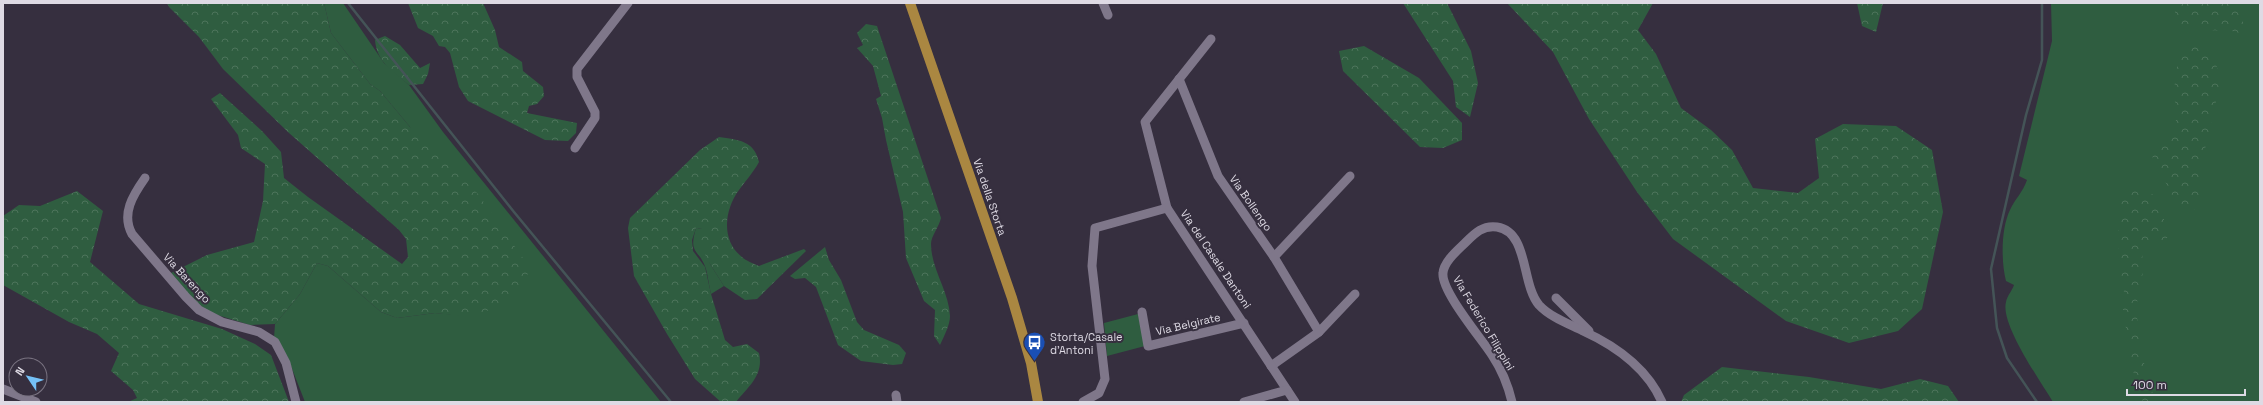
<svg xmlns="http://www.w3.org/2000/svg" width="2263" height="405" viewBox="0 0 2263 405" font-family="'Space Grotesk',sans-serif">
<defs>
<pattern id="forest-crowns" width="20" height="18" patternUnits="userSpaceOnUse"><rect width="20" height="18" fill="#2f5d40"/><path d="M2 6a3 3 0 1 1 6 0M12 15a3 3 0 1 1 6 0" fill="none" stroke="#4d745b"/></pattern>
</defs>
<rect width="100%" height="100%" fill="#362f3f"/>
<g fill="#2f5d40">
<polygon points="324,3 343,3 384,63 409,85 443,132 661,402 305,402 287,356 274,338 275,324 300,294 317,263 328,266 381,312 397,318 435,313 468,316 410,127 380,91 370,84 331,33"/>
<path d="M2051 3H2260V402H2053C2041 382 2000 324 2006 302 2007 296 2012 291 2014 285L2006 281C2001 262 2001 228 2010 210 2015 199 2023 192 2027 180L2019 176 2052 41Z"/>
<path d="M696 228 702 229 710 264 724 286 711 294C709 286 708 277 706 269 699 248 688 255 696 228Z"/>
<polygon points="1138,314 1145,346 1107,356 1104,323"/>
</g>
<g fill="url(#forest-crowns)">
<polygon points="167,3 324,3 331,33 370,84 380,91 410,127 478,194 530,268 523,286 499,307 468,317 435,313 397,318 381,312 328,266 317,263 300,294 275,324 250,325 211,313 191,300 169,274 207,255 254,242 263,201 265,164 241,148 238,135 211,99 220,93 262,131 281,152 284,178 308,197 402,264 408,257 406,239 399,230 289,133 223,69 199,37 169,7"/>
<polygon points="408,3 483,3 495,30 499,47 522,62 523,71 543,87 544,96 537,104 529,106 527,113 577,123 576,133 568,141 545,140 468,101 459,87 450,53 445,47 439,46 433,36 418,28"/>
<polygon points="1403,3 1447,3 1471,51 1478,83 1470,117 1456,107 1453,81"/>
<polygon points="1507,3 1653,3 1638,30 1656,54 1681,108 1711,130 1732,150 1753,188 1798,193 1819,178 1815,139 1843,124 1896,126 1932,150 1943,212 1922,309 1898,331 1849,343 1786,321 1673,239 1637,192 1589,119 1553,52"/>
<polygon points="1857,3 1883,3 1876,32 1862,26"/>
<path d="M2174 3H2235C2235 12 2246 20 2246 35L2232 31 2206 30 2190 26 2177 30Z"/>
<path d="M866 24 877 26 941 218C939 227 931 236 931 244 931 269 949 291 950 316 950 325 944 336 940 345L934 336 935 310 924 301 906 258 903 212 886 140 882 118 876 99 881 96 873 66 857 48 863 45 857 33Z"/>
<path d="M385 36 400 45 420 68 430 63 428 74 423 84 409 85C393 71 377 63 375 40Z"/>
<path d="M2181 44 2205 47 2213 55 2221 80 2200 171 2201 206C2192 212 2183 211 2173 208 2176 188 2157 177 2152 155L2157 144 2174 127 2178 113 2174 98 2175 79Z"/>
<polygon points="1364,46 1419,78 1462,123 1462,140 1443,148 1420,147 1343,71 1339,51"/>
<path d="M719 137C738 140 754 140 759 162 753 173 746 180 739 190 724 210 721 241 742 257 746 261 753 263 759 266L804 249 806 251 757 299 745 300 724 286 710 264 700 245 702 229 696 228 692 240 693 251 705 267 711 294 725 340 733 347 747 344 759 353C764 375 749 386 736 402H721L695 379 667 334 634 276 628 228 630 218 700 150Z"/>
<polygon points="2139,188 2156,196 2160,203 2168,236 2165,242 2146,244 2142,248 2143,272 2136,308 2141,351 2151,390 2159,402 2143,402 2134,375 2123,311 2124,292 2119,262 2118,221 2122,194"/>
<polygon points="77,191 103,211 90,262 139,304 222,329 255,344 271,355 289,402 128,402 137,398 133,390 111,371 119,353 97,334 69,322 3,285 3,216 19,205 40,206"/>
<polygon points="825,247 829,260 841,280 857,322 864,330 899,345 906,353 902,364 893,365 861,361 838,345 816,287 805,278 795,279 790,276"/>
<polygon points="1722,367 1809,377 1881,389 1920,379 1948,386 1959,402 1681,402 1684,395"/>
</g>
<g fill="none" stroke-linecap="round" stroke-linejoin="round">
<g stroke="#445457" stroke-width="2.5">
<polyline points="348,3 514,212 671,402"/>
<polyline points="2037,402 2007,358 1997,328 1991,269 2026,115 2042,60 2042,3"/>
</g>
<g stroke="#7f778a" stroke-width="9">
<polyline points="1103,3 1108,15"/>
<polyline points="1179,79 1218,176 1274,257 1319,332"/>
<polyline points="575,148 595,118 595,112 577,77 577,69 628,3"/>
<path d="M145 178C133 195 121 214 132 234L186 297 199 310 222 322 259 332 275 342 286 363 296 402"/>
<polyline points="1167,208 1145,122 1211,39"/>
<polyline points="1274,257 1350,176"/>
<polyline points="1556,298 1589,331"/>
<polyline points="1142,312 1148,346 1244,323"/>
<polyline points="1271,366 1319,332 1355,294"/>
<polyline points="3,389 36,402"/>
<polyline points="896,395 897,402"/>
<polyline points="1083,402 1099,393 1105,379 1092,266 1095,228 1167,208 1295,402"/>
<polyline points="1244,402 1287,390"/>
<path d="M1512 402C1508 385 1502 370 1492 355 1481 338 1441 291 1443 273 1444 261 1458 250 1466 242 1475 233 1483 225 1497 227 1529 232 1521 284 1539 305 1550 317 1569 324 1583 331 1616 346 1647 368 1662 402"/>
</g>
<polyline stroke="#aa8741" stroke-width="10" points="910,3 1012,298 1031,363 1038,402"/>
</g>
<defs>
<symbol id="bus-pin" viewBox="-11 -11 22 30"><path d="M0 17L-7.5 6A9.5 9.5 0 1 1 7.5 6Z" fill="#1a4fb4" stroke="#362f3f"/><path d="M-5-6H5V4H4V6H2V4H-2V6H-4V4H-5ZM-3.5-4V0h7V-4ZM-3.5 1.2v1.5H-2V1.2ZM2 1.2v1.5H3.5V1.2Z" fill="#fff"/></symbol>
</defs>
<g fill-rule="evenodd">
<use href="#bus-pin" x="1022" y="330" width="25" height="34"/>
</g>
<g text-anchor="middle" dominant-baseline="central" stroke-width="4" stroke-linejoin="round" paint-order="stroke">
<g font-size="11" fill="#dedae4" stroke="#362f3f">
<text transform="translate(990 197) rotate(71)">Via della Storta</text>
<text transform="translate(1251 203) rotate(55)">Via Bollengo</text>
<text transform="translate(1216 259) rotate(56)">Via del Casale Dantoni</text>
<text transform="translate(187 278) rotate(47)">Via Barengo</text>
<text transform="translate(1484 323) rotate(59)">Via Federico Filippini</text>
<text transform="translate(1188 324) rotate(-13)">Via Belgirate</text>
</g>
<g font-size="11" fill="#dedae4" stroke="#362f3f" text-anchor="start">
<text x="1050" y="337">Storta/Casale<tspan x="1050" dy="13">d'Antoni</tspan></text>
</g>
</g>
<rect width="2263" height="405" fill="none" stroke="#dedae4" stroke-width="8"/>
<g transform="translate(28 377) rotate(305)"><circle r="19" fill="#362f3f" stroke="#797381"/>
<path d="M0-3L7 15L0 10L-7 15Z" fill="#74c0f6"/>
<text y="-6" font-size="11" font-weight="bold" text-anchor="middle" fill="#dedae4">N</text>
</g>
<path d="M2127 389v6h118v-6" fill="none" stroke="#dedae4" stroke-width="2"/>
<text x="2133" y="389" font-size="12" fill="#dedae4" stroke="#362f3f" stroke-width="3" paint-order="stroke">100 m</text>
</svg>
